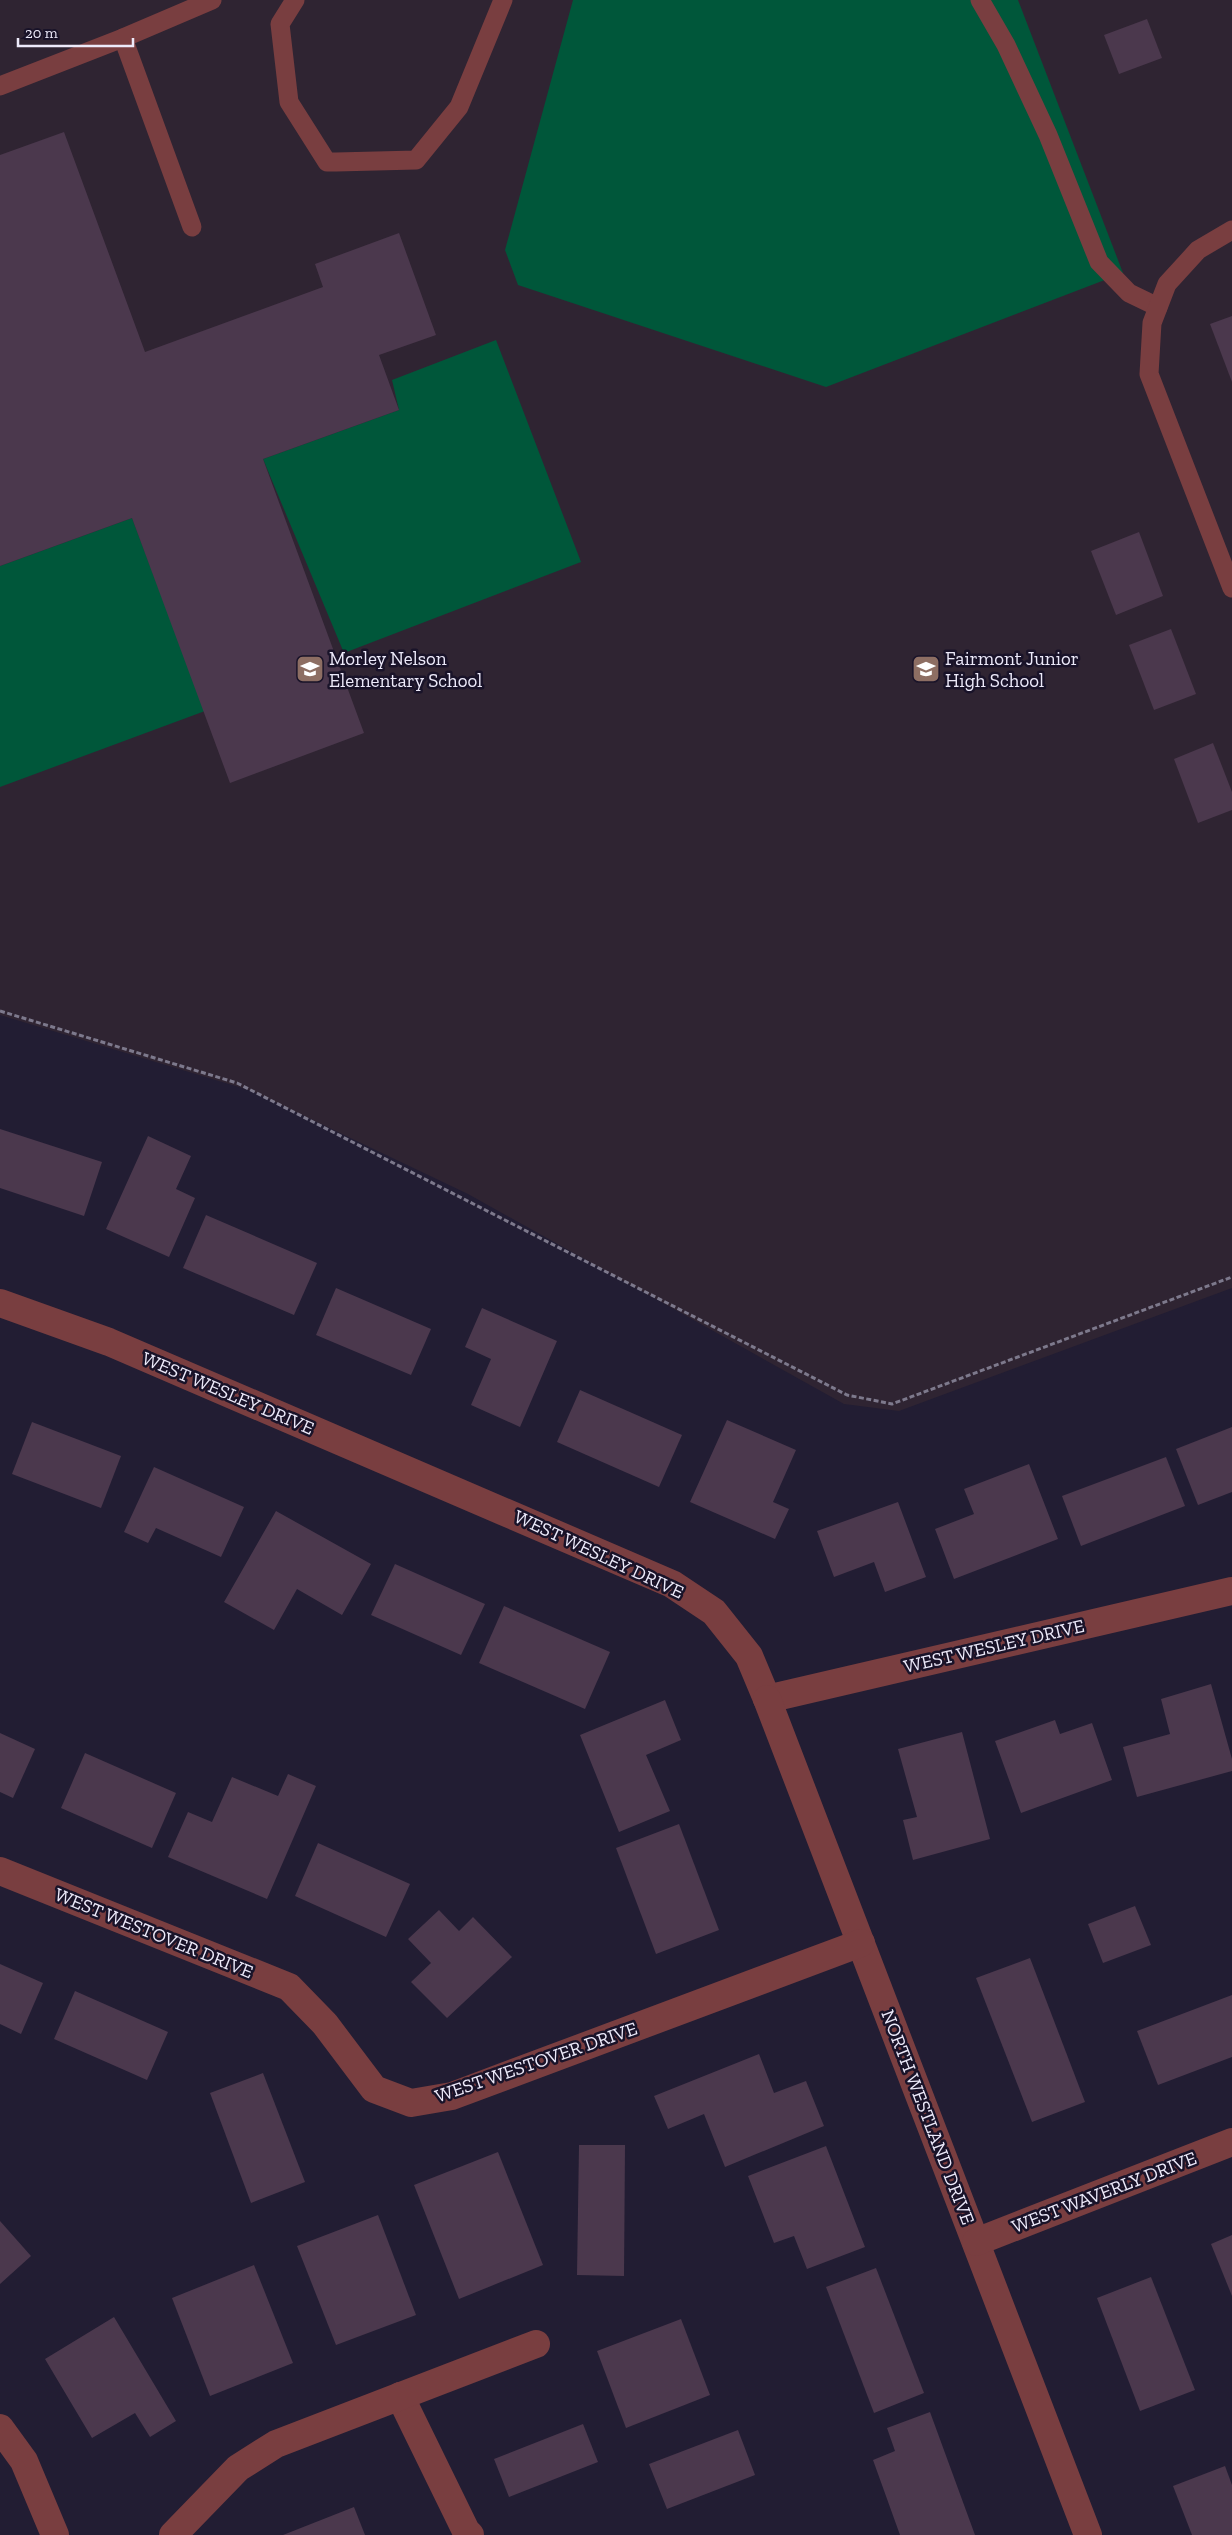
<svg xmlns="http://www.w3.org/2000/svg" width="1232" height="2535" viewBox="0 0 1232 2535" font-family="'Zilla Slab',serif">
<rect width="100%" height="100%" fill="#221d33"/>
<polygon fill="#2f2432" points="0,0 1232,0 1232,1288 899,1411 844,1404 468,1194 252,1091 0,1015"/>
<g fill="#00573a">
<polygon points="573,0 1018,0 1123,273 826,387 518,285 505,250"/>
<polygon points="496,340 581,562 344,653 263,459 399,410 392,380"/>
<polygon points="132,518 205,711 0,787 0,566"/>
</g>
<g fill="#4b384d">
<polygon points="1147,19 1162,58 1119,74 1104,35"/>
<polygon points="64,132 145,352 323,287 315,264 399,233 436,335 379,355 399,410 263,459 364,733 230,783 132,518 0,566 0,155"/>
<polygon points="1232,316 1232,382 1210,324"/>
<polygon points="1139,532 1163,596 1116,615 1091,551"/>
<polygon points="1171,629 1196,694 1154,710 1129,645"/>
<polygon points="1213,743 1232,792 1232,810 1198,823 1174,759"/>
<polygon points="0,1129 102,1162 84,1216 0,1188"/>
<polygon points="148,1136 191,1156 176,1189 195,1198 169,1257 106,1229"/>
<polygon points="206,1215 317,1263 294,1315 183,1268"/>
<polygon points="336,1288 431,1329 411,1375 316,1335"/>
<polygon points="482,1308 557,1341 520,1427 471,1405 491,1359 465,1347"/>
<polygon points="580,1390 682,1435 659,1487 557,1442"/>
<polygon points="727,1420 796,1450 773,1502 789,1509 775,1539 690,1502"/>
<polygon points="32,1422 121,1456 101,1508 12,1474"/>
<polygon points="1232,1427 1232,1492 1198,1505 1176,1449"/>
<polygon points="1166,1457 1185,1506 1081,1546 1062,1496"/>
<polygon points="1029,1464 1058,1539 954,1579 935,1529 974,1514 964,1489"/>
<polygon points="154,1467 244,1507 221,1557 156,1528 148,1543 124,1532"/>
<polygon points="898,1502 926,1577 885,1592 874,1562 834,1577 817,1531"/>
<polygon points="276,1511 371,1564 342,1615 297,1589 274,1630 224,1602"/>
<polygon points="395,1564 485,1604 461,1655 371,1615"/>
<polygon points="504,1606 610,1652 585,1709 479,1663"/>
<polygon points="1211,1684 1232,1759 1232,1771 1137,1797 1123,1747 1170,1734 1161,1699"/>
<polygon points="665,1700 681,1740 646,1755 670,1811 619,1832 580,1735"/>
<polygon points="1055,1720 1060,1734 1092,1723 1112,1780 1021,1813 995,1741"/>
<polygon points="962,1732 990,1839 913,1860 903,1820 917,1817 898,1749"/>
<polygon points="0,1733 35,1749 13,1798 0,1792"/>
<polygon points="85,1753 176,1793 152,1848 61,1808"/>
<polygon points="288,1774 316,1786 267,1899 168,1857 188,1812 212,1822 232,1777 278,1796"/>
<polygon points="679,1824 719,1930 656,1954 616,1848"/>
<polygon points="318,1843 410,1884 386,1937 295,1896"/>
<polygon points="1135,1906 1151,1945 1103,1963 1088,1924"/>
<polygon points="439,1910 459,1931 473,1917 512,1957 447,2018 411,1982 431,1963 408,1939"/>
<polygon points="1030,1958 1085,2102 1032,2122 976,1978"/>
<polygon points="0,1964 43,1983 21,2034 0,2024"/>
<polygon points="75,1991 168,2032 147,2080 54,2039"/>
<polygon points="1232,1995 1232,2057 1158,2085 1137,2031"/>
<polygon points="759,2054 774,2093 806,2081 824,2126 725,2167 704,2114 668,2129 654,2096"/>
<polygon points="263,2073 305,2182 251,2203 210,2093"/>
<polygon points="579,2145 625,2145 624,2276 577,2275"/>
<polygon points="826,2146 865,2247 807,2269 794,2236 774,2243 748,2176"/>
<polygon points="498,2152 543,2265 459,2299 414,2185"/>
<polygon points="378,2215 416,2315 336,2345 297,2246"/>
<polygon points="0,2221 31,2256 0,2284"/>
<polygon points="1232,2235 1232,2296 1211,2244"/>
<polygon points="254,2265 293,2363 210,2396 172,2298"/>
<polygon points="876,2268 924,2393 874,2413 826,2287"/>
<polygon points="1151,2277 1195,2390 1140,2411 1097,2298"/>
<polygon points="114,2317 176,2421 150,2437 135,2413 92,2438 45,2359"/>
<polygon points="681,2319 710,2395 626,2428 597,2351"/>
<polygon points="930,2412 975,2535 900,2535 873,2460 895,2451 887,2428"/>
<polygon points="583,2424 598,2462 509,2497 494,2459"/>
<polygon points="738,2430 755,2475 667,2509 649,2464"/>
<polygon points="1225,2466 1232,2485 1232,2535 1192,2535 1173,2486"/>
<polygon points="354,2507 365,2535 283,2535"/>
</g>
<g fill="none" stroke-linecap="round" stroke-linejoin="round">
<polyline stroke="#7d798c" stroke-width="3" stroke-dasharray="5 2.5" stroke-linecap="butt" points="0,1011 237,1083 847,1395 892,1404 1232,1277"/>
<g stroke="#793e40" stroke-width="19">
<polyline points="295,0 280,24 289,102 327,162 336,162 416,160 459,107 503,0"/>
<polyline points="980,0 1006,45 1048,135 1099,262 1129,293 1158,307"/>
<polyline points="123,38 192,227"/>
<polyline points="0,86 123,38 212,0"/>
<polyline points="1232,230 1198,250 1167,284 1152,323 1149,374 1232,588"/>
</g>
<g stroke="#793e40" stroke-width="28">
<polyline points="0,1303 109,1342 672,1584 714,1612 749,1656 767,1699 1232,1591"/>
<polyline points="767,1699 1088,2535"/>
<polyline points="0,1871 289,1987 325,2024 374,2089 411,2103 452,2096 861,1943"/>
<polyline points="976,2242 1232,2142"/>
<polyline points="400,2396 466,2531 470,2535"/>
<polyline points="0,2428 24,2461 55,2535"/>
<polyline points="173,2535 238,2468 276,2444 536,2344"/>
</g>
</g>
<defs>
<symbol id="school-square" viewBox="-11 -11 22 22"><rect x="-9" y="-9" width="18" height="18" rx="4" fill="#8d6e63" stroke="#191329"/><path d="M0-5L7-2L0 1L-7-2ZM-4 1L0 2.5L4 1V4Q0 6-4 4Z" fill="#fff"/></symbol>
</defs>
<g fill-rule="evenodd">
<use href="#school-square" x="294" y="653" width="32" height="32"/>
<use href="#school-square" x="910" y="653" width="32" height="32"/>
</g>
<g text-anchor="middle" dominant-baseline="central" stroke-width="5" stroke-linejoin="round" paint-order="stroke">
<g font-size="19" fill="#edeafa" stroke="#191329" text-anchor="start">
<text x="329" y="658">Morley Nelson<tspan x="329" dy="22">Elementary School</tspan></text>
<text x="945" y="658">Fairmont Junior<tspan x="945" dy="22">High School</tspan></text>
</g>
<g font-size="19" fill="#edeafa" stroke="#191329">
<text transform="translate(228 1393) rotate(23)">WEST WESLEY DRIVE</text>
<text transform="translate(599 1554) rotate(25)">WEST WESLEY DRIVE</text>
<text transform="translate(994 1646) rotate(-13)">WEST WESLEY DRIVE</text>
<text transform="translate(154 1933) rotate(22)">WEST WESTOVER DRIVE</text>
<text transform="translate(536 2062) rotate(-19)">WEST WESTOVER DRIVE</text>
<text transform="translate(928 2117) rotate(69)">NORTH WESTLAND DRIVE</text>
<text transform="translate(1104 2192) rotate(-21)">WEST WAVERLY DRIVE</text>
</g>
</g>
<path d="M18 38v8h115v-8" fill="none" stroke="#edeafa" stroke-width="2.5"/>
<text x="25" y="38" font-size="15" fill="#edeafa" stroke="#191329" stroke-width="4" paint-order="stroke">20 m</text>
</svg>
